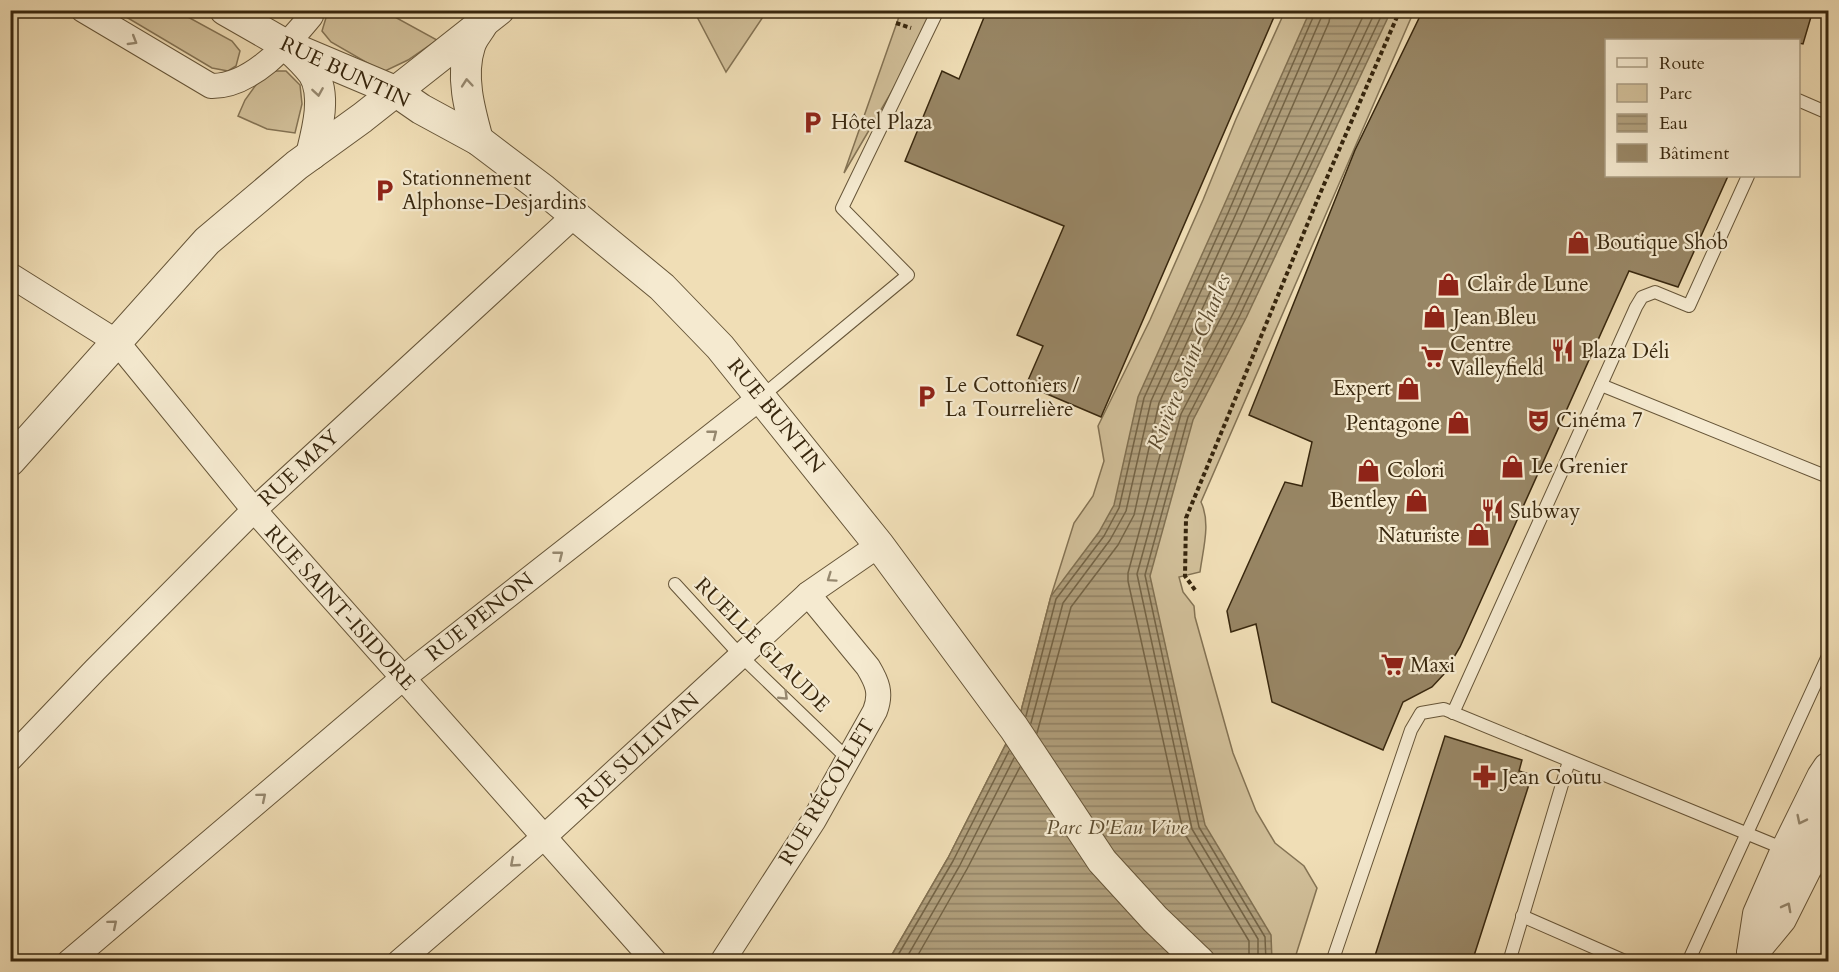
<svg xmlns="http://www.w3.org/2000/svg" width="1839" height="972" viewBox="0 0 1839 972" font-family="Cardo,serif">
<defs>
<pattern id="water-rules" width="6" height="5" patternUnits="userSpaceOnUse" patternTransform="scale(1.5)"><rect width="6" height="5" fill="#b1a07d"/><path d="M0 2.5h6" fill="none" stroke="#918265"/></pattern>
</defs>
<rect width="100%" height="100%" fill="#f0deb6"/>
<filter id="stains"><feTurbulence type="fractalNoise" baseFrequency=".00333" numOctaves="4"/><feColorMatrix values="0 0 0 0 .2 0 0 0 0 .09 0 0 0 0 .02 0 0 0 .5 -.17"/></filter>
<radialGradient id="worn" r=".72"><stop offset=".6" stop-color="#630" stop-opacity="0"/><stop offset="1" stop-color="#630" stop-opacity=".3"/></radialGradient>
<g fill="#d1bf99" stroke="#847354" stroke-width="1.5">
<polygon points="116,11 177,11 232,41 240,51 236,66 228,71 212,68"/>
<polygon points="328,11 384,11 437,40 408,60 383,72 331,42 322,31"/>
<polygon points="694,11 767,11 726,72"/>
<polygon points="901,11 938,11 926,33 844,173"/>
<path d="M1285 11H1414L1201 502C1211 523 1203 549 1200 572L1179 577 1183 592 1194 606 1195 617 1233 753 1256 811 1275 843 1304 866 1317 888 1294 961 886 962 893 953 948 858 1014 728 1020 715 1051 596 1074 523 1093 496 1104 461 1098 426 1150 320 1203 200 1236 119Z"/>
<polygon points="266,71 286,71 300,85 302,104 295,133 267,129 238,116 245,100"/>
</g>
<polygon fill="url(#water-rules)" stroke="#817051" stroke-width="1.5" points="1310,11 1391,11 1246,318 1193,420 1150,576 1205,825 1271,935 1272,961 886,962 893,953 948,858 1014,728 1020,715 1051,596 1099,532 1114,505 1138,397 1222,210"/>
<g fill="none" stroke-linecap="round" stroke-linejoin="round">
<g stroke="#746446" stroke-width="1.5">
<polyline points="1026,716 1056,599 1104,536 1119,508 1144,398 1228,213 1314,15 1315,10"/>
<polyline points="1031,723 1063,603 1110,540 1126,511 1151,401 1235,216 1321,18 1322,10"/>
<polyline points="1037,733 1071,607 1118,545 1134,515 1159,403 1243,220 1329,22 1331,10"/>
<polyline points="894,962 953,861 1009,751"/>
<polyline points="904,962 960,865 1014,758"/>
<polyline points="914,962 967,869 1020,767"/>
<polyline points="1249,962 1249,941 1183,831 1128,581 1128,573 1172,411 1226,308 1366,10"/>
<polyline points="1258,962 1258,939 1192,829 1137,574 1181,414 1234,312 1376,10"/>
<polyline points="1266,962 1265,937 1199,827 1145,575 1188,417 1240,315 1384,10"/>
</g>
</g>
<g fill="#988665" stroke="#38270e" stroke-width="1.5">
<polygon points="987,10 1277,10 1101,417 1026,385 1043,346 1017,335 1064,226 905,161 942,71 959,79"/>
<polygon points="1423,10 1813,10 1803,44 1798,43 1798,40 1606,40 1606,176 1728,176 1678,287 1629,271 1460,647 1444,674 1432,687 1403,702 1383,750 1272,702 1256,624 1231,632 1227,611 1285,482 1302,486 1312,442 1249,415 1355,150"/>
<polygon points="1445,736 1522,760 1519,771 1532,775 1472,962 1373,962"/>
</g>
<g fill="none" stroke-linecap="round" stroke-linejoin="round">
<defs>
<g id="service">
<polyline points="1798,100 1828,113"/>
<polyline points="1601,385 1828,477"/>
<polyline points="761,397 908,275 842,208 938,10"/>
<polyline points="675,584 741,656 848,759"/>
<polyline points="1453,713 1636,307 1642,297 1655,292 1689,306 1748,176"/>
<polyline points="1826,871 1828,877"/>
<polyline points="1522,916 1627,962"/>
<polyline points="1332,962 1411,730 1421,713 1444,709 1787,850"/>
<polyline points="1509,962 1569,761"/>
<polyline points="1688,962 1828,656"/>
</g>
<g id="minor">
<path d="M83 10 211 86C251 87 288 44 311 16L310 10"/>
<polyline points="10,275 117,342 254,510 655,962"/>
<polyline points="10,759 95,670 254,510 575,215"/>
<polyline points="69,962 403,678 761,397"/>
<polyline points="399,962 544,837 808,594 879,545"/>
<path d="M722 962 814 820 875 711C882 693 877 682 868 667L808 594"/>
</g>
<g id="tertiary">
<polyline points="225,10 286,45 395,91 421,109 478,140 544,190 662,287 720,347 879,545 1014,728 1102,861 1155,919 1200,962"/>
<path d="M290 49C298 56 306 64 313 73 327 95 317 131 311 155"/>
<path d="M478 140C470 111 460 76 470 46 472 38 478 32 482 25"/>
<polyline points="10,461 207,241 297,165 362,118 499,10"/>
<polyline points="1752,953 1758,914 1786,850 1822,777 1828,768"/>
<polyline points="1752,954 1781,919 1810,861 1828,815"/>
</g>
</defs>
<use href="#service" stroke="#665538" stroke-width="14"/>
<use href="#minor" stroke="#665538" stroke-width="26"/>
<use href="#tertiary" stroke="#665538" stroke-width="32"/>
<g stroke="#38270e" stroke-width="4" stroke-dasharray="4.5 3" stroke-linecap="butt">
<polyline points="896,23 911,28"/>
<polyline points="1195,590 1185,576 1186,518 1319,196 1400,10"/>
</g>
<use href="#service" stroke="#f5ead0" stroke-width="12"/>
<use href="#minor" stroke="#f5ead0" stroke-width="24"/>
<use href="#tertiary" stroke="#f5ead0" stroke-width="30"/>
</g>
<defs><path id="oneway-chevron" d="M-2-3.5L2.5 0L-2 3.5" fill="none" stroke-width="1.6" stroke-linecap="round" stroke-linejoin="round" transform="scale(1.5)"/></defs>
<g stroke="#96886f">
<use href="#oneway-chevron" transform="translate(133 41) rotate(31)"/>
<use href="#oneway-chevron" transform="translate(467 83) rotate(-95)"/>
<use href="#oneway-chevron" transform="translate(318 92) rotate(81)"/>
<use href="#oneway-chevron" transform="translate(713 434) rotate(-38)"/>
<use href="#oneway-chevron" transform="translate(559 555) rotate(-38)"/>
<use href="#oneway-chevron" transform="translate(831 578) rotate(145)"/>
<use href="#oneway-chevron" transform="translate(784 696) rotate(44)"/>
<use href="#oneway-chevron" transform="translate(262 797) rotate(-40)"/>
<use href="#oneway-chevron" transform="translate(1801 820) rotate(116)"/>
<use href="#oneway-chevron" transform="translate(514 863) rotate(139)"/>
<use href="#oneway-chevron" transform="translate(1787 907) rotate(-62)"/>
<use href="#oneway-chevron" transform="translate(113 924) rotate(-40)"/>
</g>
<defs>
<symbol id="parking-bare" viewBox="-9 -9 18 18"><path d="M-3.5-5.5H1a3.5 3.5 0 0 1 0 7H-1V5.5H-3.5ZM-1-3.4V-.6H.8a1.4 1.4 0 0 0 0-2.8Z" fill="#8f2418" stroke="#f5ead0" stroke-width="2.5" paint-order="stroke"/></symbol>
<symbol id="shop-bare" viewBox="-9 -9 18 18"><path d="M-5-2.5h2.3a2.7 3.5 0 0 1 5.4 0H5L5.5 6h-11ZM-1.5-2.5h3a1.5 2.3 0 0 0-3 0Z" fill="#8f2418" stroke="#f5ead0" stroke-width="2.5" paint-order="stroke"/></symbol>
<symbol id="restaurant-bare" viewBox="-9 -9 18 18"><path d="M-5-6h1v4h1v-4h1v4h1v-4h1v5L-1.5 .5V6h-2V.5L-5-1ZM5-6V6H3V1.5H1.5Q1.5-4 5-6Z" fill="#8f2418" stroke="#f5ead0" stroke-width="2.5" paint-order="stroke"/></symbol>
<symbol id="supermarket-bare" viewBox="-9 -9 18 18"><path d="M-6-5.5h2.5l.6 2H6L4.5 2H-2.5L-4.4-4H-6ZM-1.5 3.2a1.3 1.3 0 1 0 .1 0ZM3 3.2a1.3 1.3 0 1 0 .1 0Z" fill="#8f2418" stroke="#f5ead0" stroke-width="2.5" paint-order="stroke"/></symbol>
<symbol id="theatre-bare" viewBox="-9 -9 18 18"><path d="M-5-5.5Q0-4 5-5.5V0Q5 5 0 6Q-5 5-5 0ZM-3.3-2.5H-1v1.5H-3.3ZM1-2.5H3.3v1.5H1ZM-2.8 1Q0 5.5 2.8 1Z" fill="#8f2418" stroke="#f5ead0" stroke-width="2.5" paint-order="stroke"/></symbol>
<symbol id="pharmacy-bare" viewBox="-9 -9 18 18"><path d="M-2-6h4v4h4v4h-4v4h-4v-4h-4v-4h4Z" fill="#8f2418" stroke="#f5ead0" stroke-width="2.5" paint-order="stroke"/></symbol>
</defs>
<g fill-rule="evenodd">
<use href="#parking-bare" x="796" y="106" width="33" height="33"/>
<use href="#parking-bare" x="368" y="174" width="33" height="33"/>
<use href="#shop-bare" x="1562" y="226" width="33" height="33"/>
<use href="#shop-bare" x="1432" y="268" width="33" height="33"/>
<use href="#shop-bare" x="1418" y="300" width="33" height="33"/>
<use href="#restaurant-bare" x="1546" y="334" width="33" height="33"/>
<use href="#supermarket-bare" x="1416" y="340" width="33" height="33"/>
<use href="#shop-bare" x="1392" y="372" width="33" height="33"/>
<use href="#parking-bare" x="910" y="380" width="33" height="33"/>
<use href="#theatre-bare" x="1522" y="404" width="33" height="33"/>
<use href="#shop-bare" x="1442" y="406" width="33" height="33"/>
<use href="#shop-bare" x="1496" y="450" width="33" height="33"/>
<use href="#shop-bare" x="1352" y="454" width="33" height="33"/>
<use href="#shop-bare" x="1400" y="484" width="33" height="33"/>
<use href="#restaurant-bare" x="1476" y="494" width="33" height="33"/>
<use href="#shop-bare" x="1462" y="518" width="33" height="33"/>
<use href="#supermarket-bare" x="1376" y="648" width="33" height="33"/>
<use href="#pharmacy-bare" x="1468" y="760" width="33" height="33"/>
</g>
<g text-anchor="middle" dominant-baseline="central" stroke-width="4.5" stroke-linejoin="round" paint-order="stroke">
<g font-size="21" fill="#38270e" stroke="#f5ead0">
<text transform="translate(345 72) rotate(25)">RUE BUNTIN</text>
<text transform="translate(776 416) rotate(51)">RUE BUNTIN</text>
<text transform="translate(299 468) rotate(-43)">RUE MAY</text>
<text transform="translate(340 608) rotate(48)">RUE SAINT-ISIDORE</text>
<text transform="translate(480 617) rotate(-38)">RUE PENON</text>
<text transform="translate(762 645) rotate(45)">RUELLE GLAUDE</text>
<text transform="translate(638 751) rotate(-43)">RUE SULLIVAN</text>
<text transform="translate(827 792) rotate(-59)">RUE RÉCOLLET</text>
</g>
<g font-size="21" fill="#38270e" stroke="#f5ead0" text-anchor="start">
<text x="831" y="122">Hôtel Plaza</text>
<text x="402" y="178">Stationnement<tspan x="402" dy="24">Alphonse-Desjardins</tspan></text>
<text x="1596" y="242">Boutique Shob</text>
<text x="1467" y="284">Clair de Lune</text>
<text x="1453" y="317">Jean Bleu</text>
<text x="1450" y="344">Centre<tspan x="1450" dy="24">Valleyfield</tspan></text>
<text x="1581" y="351">Plaza Déli</text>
<text x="945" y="385">Le Cottoniers /<tspan x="945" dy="24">La Tourrelière</tspan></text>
<text x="1391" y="388" text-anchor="end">Expert</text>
<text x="1556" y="420">Cinéma 7</text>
<text x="1440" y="423" text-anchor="end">Pentagone</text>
<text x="1531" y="466">Le Grenier</text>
<text x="1387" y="470">Colori</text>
<text x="1398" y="500" text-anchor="end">Bentley</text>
<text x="1510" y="511">Subway</text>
<text x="1460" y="535" text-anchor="end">Naturiste</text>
<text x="1410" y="665">Maxi</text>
<text x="1502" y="777">Jean Coutu</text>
</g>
<g font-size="21" font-style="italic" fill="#5e4d31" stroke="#f5ead0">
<text x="1117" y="827">Parc D'Eau Vive</text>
</g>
<g font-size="22" font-style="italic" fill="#5c4b2f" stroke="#f5ead0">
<text transform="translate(1189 362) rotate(-68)">Rivière Saint-Charles</text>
</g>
</g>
<rect width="1839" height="972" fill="none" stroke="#f0deb6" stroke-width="36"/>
<rect x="12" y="12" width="1815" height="948" fill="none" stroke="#38270e" stroke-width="3"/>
<rect x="18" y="18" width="1803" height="936" fill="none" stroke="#38270e" stroke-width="1.5"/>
<rect x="1605" y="39" width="195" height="138" fill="#f5ead0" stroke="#a99c82" stroke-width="1.5"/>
<rect x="1617" y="58" width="30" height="9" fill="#f5ead0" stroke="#a99c82" stroke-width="1.5"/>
<text x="1659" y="69" font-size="18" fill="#38270e">Route</text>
<rect x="1617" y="84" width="30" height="18" fill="#d1bf99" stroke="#a99c82" stroke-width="1.5"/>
<text x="1659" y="99" font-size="18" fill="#38270e">Parc</text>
<rect x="1617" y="114" width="30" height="18" fill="url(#water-rules)" stroke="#a99c82" stroke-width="1.5"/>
<text x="1659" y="129" font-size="18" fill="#38270e">Eau</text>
<rect x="1617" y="144" width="30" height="18" fill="#988665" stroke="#a99c82" stroke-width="1.5"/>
<text x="1659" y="159" font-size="18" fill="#38270e">Bâtiment</text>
<rect width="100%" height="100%" filter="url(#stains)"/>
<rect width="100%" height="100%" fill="url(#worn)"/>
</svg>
